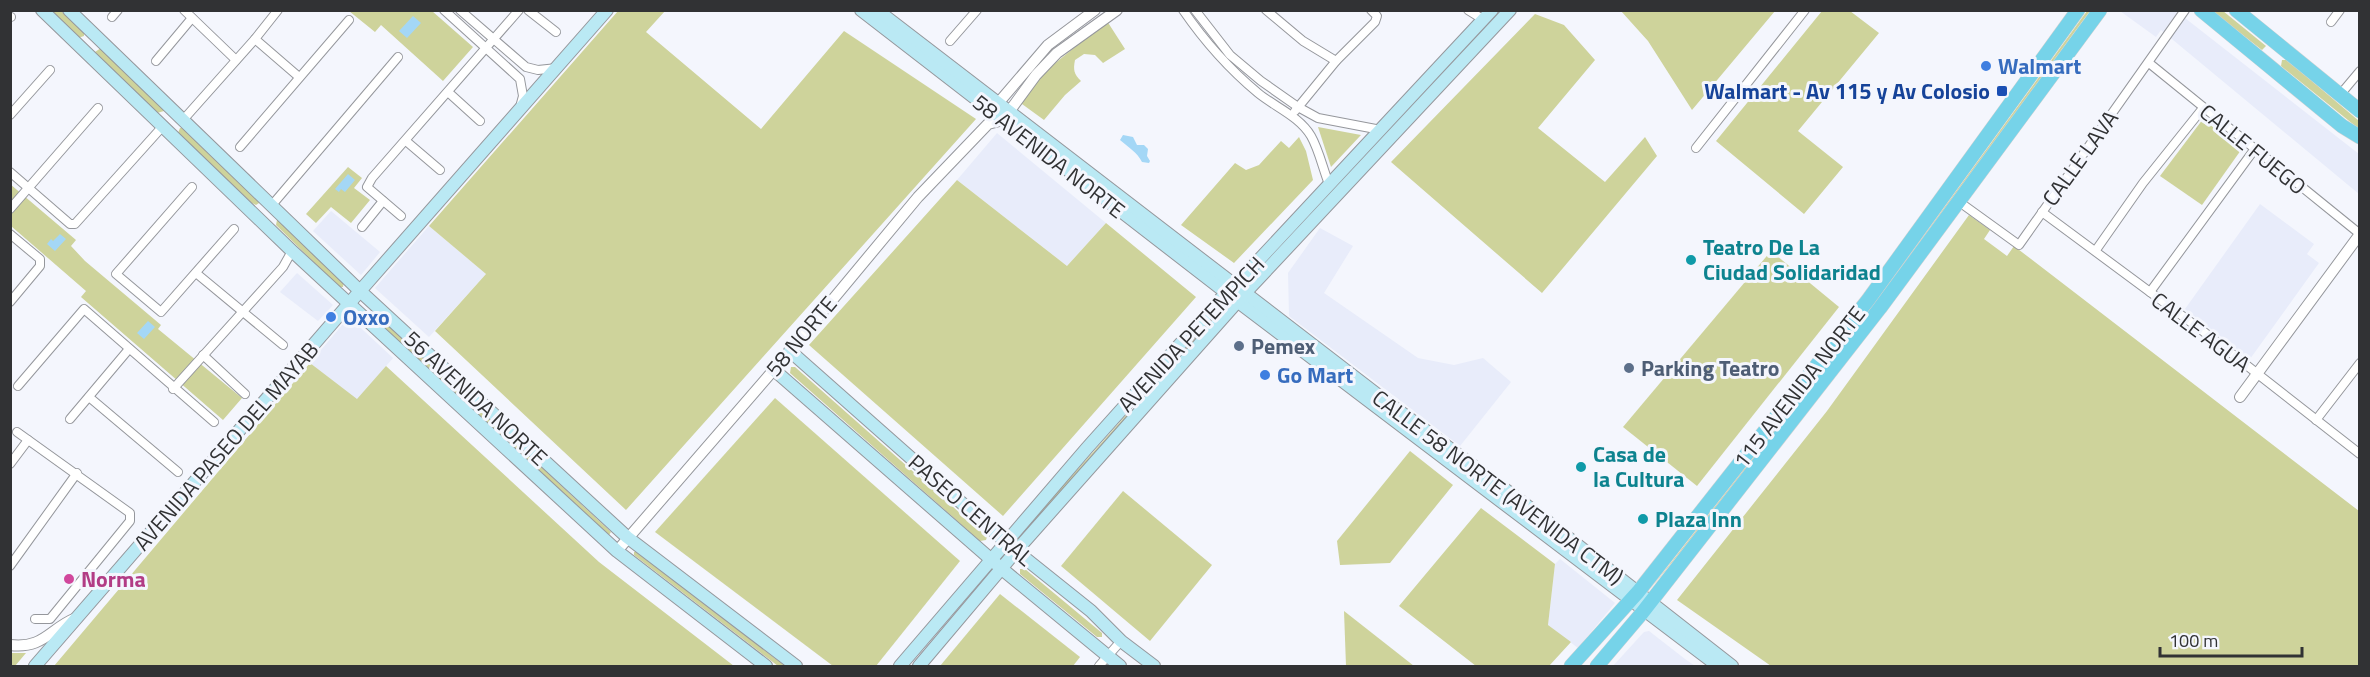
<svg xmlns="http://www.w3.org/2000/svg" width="2370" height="677" viewBox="0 0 2370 677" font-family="'Titillium Web',sans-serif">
<rect width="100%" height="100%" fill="#f4f6fd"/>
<g fill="#e8ecfa">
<polygon points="2120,11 2176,11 2359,154 2359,194 2161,30 2156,37"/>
<polygon points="997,133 1106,223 1067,266 957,180"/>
<polygon points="2260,204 2314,244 2307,254 2319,263 2250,359 2185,309"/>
<polygon points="331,211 380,252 361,275 313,231"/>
<polygon points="429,226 486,274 429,337 375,288"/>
<polygon points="1320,228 1353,246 1324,293 1418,358 1454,365 1483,358 1511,382 1460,446 1289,316 1288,273"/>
<polygon points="297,273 333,305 318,321 280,292"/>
<polygon points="349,317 393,358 357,400 310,363"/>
<polygon points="1560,559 1615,603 1578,648 1548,625 1555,564"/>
<polygon points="1649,631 1685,659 1695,666 1613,666 1644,632"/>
</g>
<g fill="#ced39b">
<polygon points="49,11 61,11 84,32 84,36 78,38"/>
<polygon points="349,11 432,11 473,47 443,81 381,25 375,32"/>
<polygon points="618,11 665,11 646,32 761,129 844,31 976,119 626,510 435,331 486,274 429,226"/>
<polygon points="1500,11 1503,11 1331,195 1329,193"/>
<polygon points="1621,11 1775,11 1692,110 1648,41"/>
<polygon points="1822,11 1850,11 1879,33 1798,131 1843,167 1804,214 1716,141"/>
<polygon points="2087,11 2090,11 1888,287 1731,490 1648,592 1885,289"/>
<polygon points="2212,11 2223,11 2266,46 2262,50"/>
<polygon points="1535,14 1564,25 1595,60 1538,128 1605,182 1645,137 1657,156 1542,293 1391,162"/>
<path d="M1107 21 1125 49 1103 63 1095 55 1084 54 1075 60C1073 70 1074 74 1081 81L1065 95 1044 120 1022 104V99L1048 69Z"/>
<polygon points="101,48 164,108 164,111 157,113 98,56 95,52"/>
<polygon points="2282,60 2287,60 2359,121 2359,129 2281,66"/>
<polygon points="2203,119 2241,150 2202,205 2160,176"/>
<polygon points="1318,127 1361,135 1331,167"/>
<polygon points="180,128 183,128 258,199 259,203 256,205 252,203 178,133"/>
<polygon points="1299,137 1306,151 1313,180 1234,263 1181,225 1235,163 1246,170 1259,165 1281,141 1289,148"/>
<polygon points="348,167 362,178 354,188 370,200 351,223 331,207 316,223 306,214"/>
<polygon points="957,180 1067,266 1106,223 1196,297 1003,516 809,345"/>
<polygon points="10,184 76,240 71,246 85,261 161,325 158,329 242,398 223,420 81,297 86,291 11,226"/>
<polygon points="1969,215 1990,230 1984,239 2007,256 2014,246 2359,511 2359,666 1771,666 1677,600 1827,411"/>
<polygon points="277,220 281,220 344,281 343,287 339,287 276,225"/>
<polygon points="1771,251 1839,307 1697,486 1623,427"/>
<polygon points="1227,302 1228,303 1134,406"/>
<polygon points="385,322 611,532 609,535 382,326"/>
<polygon points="310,363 357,399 386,366 599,562 734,666 54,666"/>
<polygon points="791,367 795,367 987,537 986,540 980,541 790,373"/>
<polygon points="775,398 960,561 876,666 833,666 655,532"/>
<polygon points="1129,412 1130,413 1022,536 1020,534"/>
<polygon points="1410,451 1453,485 1390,563 1340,565 1337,541"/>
<polygon points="1123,491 1212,565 1150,641 1061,566"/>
<polygon points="1481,508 1555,564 1548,625 1571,642 1549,666 1476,666 1399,606"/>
<polygon points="634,552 636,552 785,666 778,666 634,555"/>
<polygon points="1020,569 1025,569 1102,633 1102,637 1097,637 1020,574"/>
<polygon points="1000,594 1080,657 1073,666 940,666"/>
<polygon points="1344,611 1414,666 1346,666"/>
<polygon points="11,652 12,653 26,653 15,666 11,666"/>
</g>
<g fill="#a4d7f6">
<polygon points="413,16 421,23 407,38 399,31"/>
<path d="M1123 135 1133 137 1137 145H1144L1148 149 1147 156 1150 161 1149 163 1142 162C1137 152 1128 147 1120 140Z"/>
<polygon points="348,174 355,180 345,192 341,189 339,192 335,189"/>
<polygon points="60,234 66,239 55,251 47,244 51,239 53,241"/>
<polygon points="148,321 155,327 144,339 137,333"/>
</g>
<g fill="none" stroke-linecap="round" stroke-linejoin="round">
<defs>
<g id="minor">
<polyline points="184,10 236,60"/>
<polyline points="444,10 520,79 523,96 520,107"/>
<polyline points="460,10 526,67 538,70 557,68"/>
<polyline points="528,10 556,32"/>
<path d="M1183 10C1205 42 1228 68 1258 93 1275 107 1299 116 1311 136 1319 150 1323 169 1329 184"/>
<polyline points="1195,10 1230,55 1261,81 1298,107 1318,118 1381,130"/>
<polyline points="1266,10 1303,41 1336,61"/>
<polyline points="1468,10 1484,20"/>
<polyline points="10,17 11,17"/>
<polyline points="112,17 118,10"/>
<polyline points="2331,22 2340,10"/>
<polyline points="255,39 299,77"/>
<polyline points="950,41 977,10"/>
<polyline points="156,61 192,18"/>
<polyline points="2149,63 2360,234"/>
<polyline points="448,92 480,121"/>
<polyline points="2339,96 2360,71"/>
<polyline points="1295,111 1336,61 1375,22 1377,16 1371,10"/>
<polyline points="10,115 50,70"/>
<polyline points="183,120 255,39 278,10"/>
<polyline points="406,141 440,170"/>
<polyline points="240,147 349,20"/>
<polyline points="1696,148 1805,10"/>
<polyline points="10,172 70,224 75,224 163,126"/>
<polyline points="192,187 116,274 161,312 234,229"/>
<polyline points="1958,201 2019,245 2185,10"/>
<polyline points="272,205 398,57"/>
<polyline points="10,209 98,108"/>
<polyline points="2042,212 2204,332 2360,454"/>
<polyline points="401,216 367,187 372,178 519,10"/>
<polyline points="362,227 383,201"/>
<polyline points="10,234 40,259 40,266 10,302"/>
<polyline points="2096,250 2143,183 2203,108"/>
<polyline points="196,273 283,345"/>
<polyline points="2150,292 2254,150"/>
<polyline points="203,355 245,394"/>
<polyline points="18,386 84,309 214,422"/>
<polyline points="173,389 283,267 292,251"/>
<polyline points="89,397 178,472"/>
<polyline points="70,419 129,349"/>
<polyline points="2316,420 2360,363"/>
<polyline points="17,432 130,513 130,521 50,619 35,619"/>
<polyline points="10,464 28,440"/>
<polyline points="10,566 77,473"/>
<polyline points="1099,666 1121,641"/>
</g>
<g id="tertiary">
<polyline points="994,108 1048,45 1095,10"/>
<polyline points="2240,397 2360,234"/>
<polyline points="617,551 790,351 918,197 988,124 1003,120 1036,75 1057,53 1117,10"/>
<path d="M10 645C44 649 49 629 76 618"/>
</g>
<g id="secondary">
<polyline points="42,10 292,251 617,551 766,666"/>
<polyline points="69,10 360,291 627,537 796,666"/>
<polyline points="861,10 1237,301 1718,666"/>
<polyline points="877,10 1383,399 1534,511 1732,666"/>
<polyline points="790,351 1016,551 1091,611 1121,641 1154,666"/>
<polyline points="773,369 1002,569 1120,666"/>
<polyline points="35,666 360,291 607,10"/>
<polyline points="900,666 1087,448 1234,284 1243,277 1492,10"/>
<polyline points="919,666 1016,551 1245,293 1510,10"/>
</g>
<g id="primary">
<polyline points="2201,10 2342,126 2360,137"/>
<polyline points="2236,10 2360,111"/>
<polyline points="1571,666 1638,592 1868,300 2078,10"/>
<polyline points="1597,666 1642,613 1880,308 2100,10"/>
</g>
</defs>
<use href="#minor" stroke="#95979c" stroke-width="10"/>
<use href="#tertiary" stroke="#95979c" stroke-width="12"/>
<use href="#secondary" stroke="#95979c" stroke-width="14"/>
<use href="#primary" stroke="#d2d2d2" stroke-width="15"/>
<use href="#minor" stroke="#fff" stroke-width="8"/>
<use href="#tertiary" stroke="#fff" stroke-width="10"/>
<use href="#secondary" stroke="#bae9f4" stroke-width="12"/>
<use href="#primary" stroke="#76d3e9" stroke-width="14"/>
</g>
<g fill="#3f7fe0" stroke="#f4f6fd" stroke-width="2">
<circle cx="1986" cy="66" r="6"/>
<circle cx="331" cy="317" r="6"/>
<circle cx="1265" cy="375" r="6"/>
</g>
<rect fill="#1a4fb4" stroke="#f4f6fd" stroke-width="2" x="1996" y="85" width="12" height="12" rx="3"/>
<g fill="#0f9aa8" stroke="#f4f6fd" stroke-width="2">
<circle cx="1691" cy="260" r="6"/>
<circle cx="1581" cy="467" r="6"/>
<circle cx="1643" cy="519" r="6"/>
</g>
<g fill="#5c6f8a" stroke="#f4f6fd" stroke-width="2">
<circle cx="1239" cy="346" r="6"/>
<circle cx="1629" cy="368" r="6"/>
</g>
<circle fill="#d1479c" stroke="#f4f6fd" stroke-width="2" cx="69" cy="579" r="6"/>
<g text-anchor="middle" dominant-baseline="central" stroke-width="6" stroke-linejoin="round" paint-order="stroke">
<g font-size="22" font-weight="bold" fill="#366cbe" stroke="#f4f6fd" text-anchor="start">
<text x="1998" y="66">Walmart</text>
<text x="343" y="317">Oxxo</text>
<text x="1277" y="375">Go Mart</text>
</g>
<g font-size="22" font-weight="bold" fill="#164399" stroke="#f4f6fd" text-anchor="end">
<text x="1990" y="91">Walmart - Av 115 y Av Colosio</text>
</g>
<g font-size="22" fill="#313234" stroke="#f4f6fd">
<text transform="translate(2253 149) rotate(39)">CALLE FUEGO</text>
<text transform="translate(1049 156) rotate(38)">58 AVENIDA NORTE</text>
<text transform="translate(2080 158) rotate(-54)">CALLE LAVA</text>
<text transform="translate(2201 332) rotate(37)">CALLE AGUA</text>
<text transform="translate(1191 334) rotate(-47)">AVENIDA PETEMPICH</text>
<text transform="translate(801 336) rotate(-50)">58 NORTE</text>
<text transform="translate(1799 387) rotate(-52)">115 AVENIDA NORTE</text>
<text transform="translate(476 398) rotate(43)">56 AVENIDA NORTE</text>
<text transform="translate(226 446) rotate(-49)">AVENIDA PASEO DEL MAYAB</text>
<text transform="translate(1498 487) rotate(37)">CALLE 58 NORTE (AVENIDA CTM)</text>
<text transform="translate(971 510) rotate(41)">PASEO CENTRAL</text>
</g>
<g font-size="22" font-weight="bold" fill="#0d838f" stroke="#f4f6fd" text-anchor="start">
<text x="1703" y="247">Teatro De La<tspan x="1703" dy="25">Ciudad Solidaridad</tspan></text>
<text x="1593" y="454">Casa de<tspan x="1593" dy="25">la Cultura</tspan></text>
<text x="1655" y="519">Plaza Inn</text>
</g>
<g font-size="22" font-weight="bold" fill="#4e5e75" stroke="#f4f6fd" text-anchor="start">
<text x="1251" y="346">Pemex</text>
<text x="1641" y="368">Parking Teatro</text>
</g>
<g font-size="22" font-weight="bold" fill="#b23c85" stroke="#f4f6fd" text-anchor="start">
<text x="81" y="579">Norma</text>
</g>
</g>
<rect width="2370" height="677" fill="none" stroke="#313234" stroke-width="24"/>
<path d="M2160 647v9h142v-9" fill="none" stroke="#313234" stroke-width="3"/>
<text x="2169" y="647" font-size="18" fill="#313234" stroke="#f4f6fd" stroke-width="4.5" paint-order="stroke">100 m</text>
</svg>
